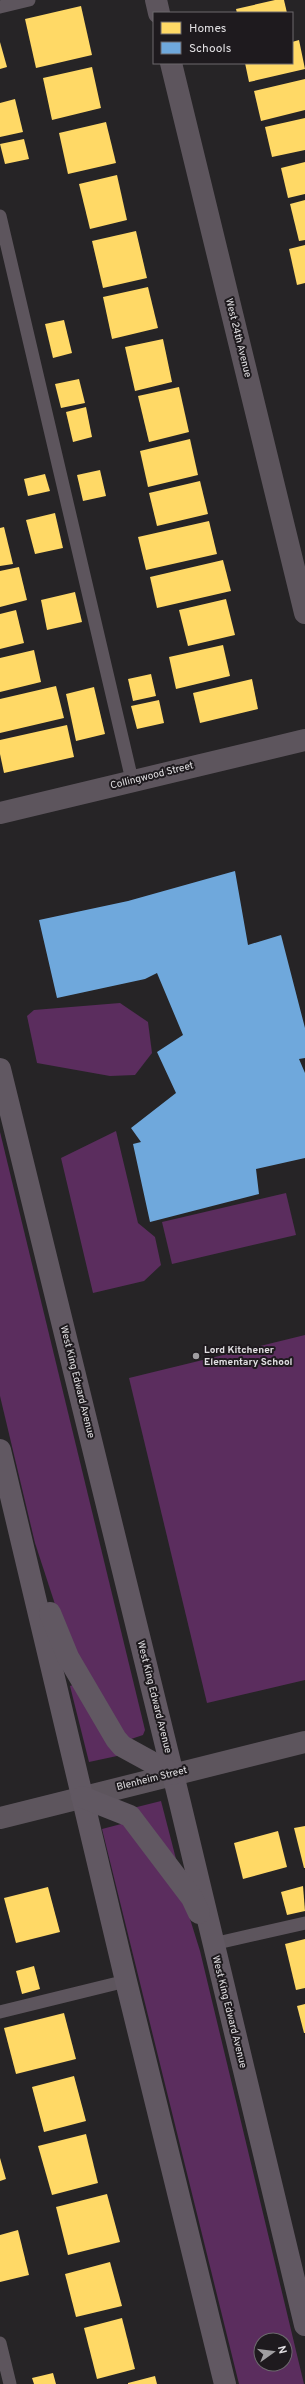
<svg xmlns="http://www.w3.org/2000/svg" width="305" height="2384" viewBox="0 0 305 2384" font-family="Overpass,sans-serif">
<rect width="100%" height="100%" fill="#262426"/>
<g fill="#5b2d5e" fill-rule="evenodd">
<polygon points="120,1003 148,1022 152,1053 135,1075 110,1076 37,1063 27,1016 34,1010"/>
<polygon points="116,1131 138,1223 155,1237 161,1265 144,1281 93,1293 61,1158"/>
<polygon points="0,1132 145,1730 143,1735 128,1740 67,1641 35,1543 0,1396"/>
<polygon points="286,1193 296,1235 172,1264 162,1222"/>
<polygon points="305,1335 305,1680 207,1703 129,1378"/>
<polygon points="73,1685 117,1754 117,1756 89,1762 70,1686"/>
<polygon points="161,1801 176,1859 133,1808"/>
<path d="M125 1823 186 1906 200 1951 304 2384H239L102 1829ZM261 2340H285V2364H261Z"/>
</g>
<g fill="#ffd966">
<polygon points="275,0 284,0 287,13 237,13 236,9"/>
<polygon points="81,6 92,55 36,68 25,19"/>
<polygon points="299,40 305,69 249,82 245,63 292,63 292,42"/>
<polygon points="0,42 7,67 0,69"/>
<polygon points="92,67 101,108 52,120 43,78"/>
<polygon points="305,79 305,110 261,121 254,91"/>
<polygon points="15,99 23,132 0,137 0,103"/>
<polygon points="305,118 305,150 272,157 265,127"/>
<polygon points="106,122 116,163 68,174 59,133"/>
<polygon points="24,139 29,159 5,164 0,144"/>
<polygon points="305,162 305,194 288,198 281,168"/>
<polygon points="117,175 127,220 90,229 79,184"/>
<polygon points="305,200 305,240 299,241 290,204"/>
<polygon points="136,231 147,278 103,288 92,241"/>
<polygon points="305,245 305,283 297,285 289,249"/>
<polygon points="148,287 158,328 112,339 103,297"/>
<polygon points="64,320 72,353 53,358 45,324"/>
<polygon points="163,339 172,382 135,391 125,347"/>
<polygon points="79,379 85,403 61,408 55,384"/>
<polygon points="179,387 189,432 149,442 138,396"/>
<polygon points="86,407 92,437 73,442 66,412"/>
<polygon points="190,439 198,475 148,487 140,451"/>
<polygon points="100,470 106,496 83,501 77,475"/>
<polygon points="45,474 50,491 28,496 24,479"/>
<polygon points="200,481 208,514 157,526 149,493"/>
<polygon points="55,513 63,548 35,554 26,520"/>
<polygon points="209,521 217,554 146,570 138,537"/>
<polygon points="4,527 13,564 0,566 0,528"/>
<polygon points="223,560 231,591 157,608 150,577"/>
<polygon points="19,567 27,600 0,607 0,571"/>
<polygon points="75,592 82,622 47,630 41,600"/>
<polygon points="226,599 235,635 188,646 179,610"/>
<polygon points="16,610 24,643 0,649 0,614"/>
<polygon points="223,645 230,676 176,689 169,657"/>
<polygon points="34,650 41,682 0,692 0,658"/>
<polygon points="151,674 156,696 133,701 128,679"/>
<polygon points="252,679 258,709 200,723 193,693"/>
<polygon points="56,686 64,718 0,733 0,699"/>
<polygon points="94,687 105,734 76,741 66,694"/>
<polygon points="159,700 164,723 137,729 131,706"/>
<polygon points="67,725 74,757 4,773 0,754 0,740"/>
<polygon points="305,1826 305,1868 304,1868 294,1828"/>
<polygon points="278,1831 287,1867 243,1879 234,1843"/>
<polygon points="303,1886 305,1911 287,1915 281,1892"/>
<polygon points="48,1887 60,1932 16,1943 4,1898"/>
<polygon points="305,1939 305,1988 296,1990 285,1944"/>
<polygon points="34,1966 40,1989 22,1994 16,1971"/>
<polygon points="305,2004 305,2033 304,2033 297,2006"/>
<polygon points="64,2013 76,2059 16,2074 4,2028"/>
<polygon points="74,2076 86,2121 44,2132 32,2087"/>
<polygon points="86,2134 98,2183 52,2195 38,2146"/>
<polygon points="0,2158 6,2179 0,2181"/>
<polygon points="107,2194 120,2242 68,2255 56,2207"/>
<polygon points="18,2230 29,2275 0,2282 0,2235"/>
<polygon points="110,2262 122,2306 76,2317 65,2274"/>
<polygon points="122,2318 135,2369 97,2379 84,2328"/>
<polygon points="53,2373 56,2384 34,2384 32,2378"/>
<polygon points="155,2376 157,2384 128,2384 128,2383"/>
</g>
<polygon fill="#6fa8dc" points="235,871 248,945 281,935 305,1028 305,1058 299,1059 305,1073 305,1158 256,1169 259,1194 150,1222 133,1144 141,1142 131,1128 176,1093 157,1052 183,1035 157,973 145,979 57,998 39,920 128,901"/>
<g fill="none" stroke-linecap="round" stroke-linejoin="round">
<g stroke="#5d555d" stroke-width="13">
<polyline points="0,7 29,0"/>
<polyline points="0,216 132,780"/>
<polyline points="213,1944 305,1923"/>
<polyline points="0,2012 126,1981"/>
<polyline points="0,2343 10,2384"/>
</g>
<g stroke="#5d555d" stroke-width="22">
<polyline points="156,0 159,13"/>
<polyline points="171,63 305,613"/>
<polyline points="0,813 305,740"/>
</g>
<polyline stroke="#5d555d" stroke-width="22" points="0,1818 305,1742"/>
<g stroke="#615862" stroke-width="22">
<polyline points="0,1069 180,1803 305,2325"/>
<polyline points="0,1450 126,1981 225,2384"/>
<polyline points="50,1613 68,1657 116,1739 122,1746 173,1774"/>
<polyline points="82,1797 130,1816 192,1898 199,1913"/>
</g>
</g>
<circle fill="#a09ea1" stroke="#1e1a1e" stroke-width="1.5" cx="196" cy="1356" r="4"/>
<g text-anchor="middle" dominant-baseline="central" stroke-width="4" stroke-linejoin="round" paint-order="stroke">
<g font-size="10" fill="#e2e0e3" stroke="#1e1a1e">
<text transform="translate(238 338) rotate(76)">West 24th Avenue</text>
<text transform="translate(152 776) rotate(-14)">Collingwood Street</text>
<text transform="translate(77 1382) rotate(76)">West King Edward Avenue</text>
<text transform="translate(154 1697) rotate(76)">West King Edward Avenue</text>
<text transform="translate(152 1779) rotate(-14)">Blenheim Street</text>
<text transform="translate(229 2012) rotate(76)">West King Edward Avenue</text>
</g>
<g font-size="10" font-weight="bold" fill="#e2e0e3" stroke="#1e1a1e" text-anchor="start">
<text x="204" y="1350">Lord Kitchener<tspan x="204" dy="12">Elementary School</tspan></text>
</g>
</g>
<rect x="153" y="12" width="140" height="52" fill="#1e1a1e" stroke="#6c696d"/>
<rect x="161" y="22" width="20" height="12" fill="#ffd966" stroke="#6c696d"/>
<text x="189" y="32" font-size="12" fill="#e2e0e3">Homes</text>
<rect x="161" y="42" width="20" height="12" fill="#6fa8dc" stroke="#6c696d"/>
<text x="189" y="52" font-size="12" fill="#e2e0e3">Schools</text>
<g transform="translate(273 2352) rotate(76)"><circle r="19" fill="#1e1a1e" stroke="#6c696d"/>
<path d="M0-3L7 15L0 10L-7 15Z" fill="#a09ea1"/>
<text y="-6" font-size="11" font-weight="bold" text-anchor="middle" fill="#e2e0e3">N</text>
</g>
</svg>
